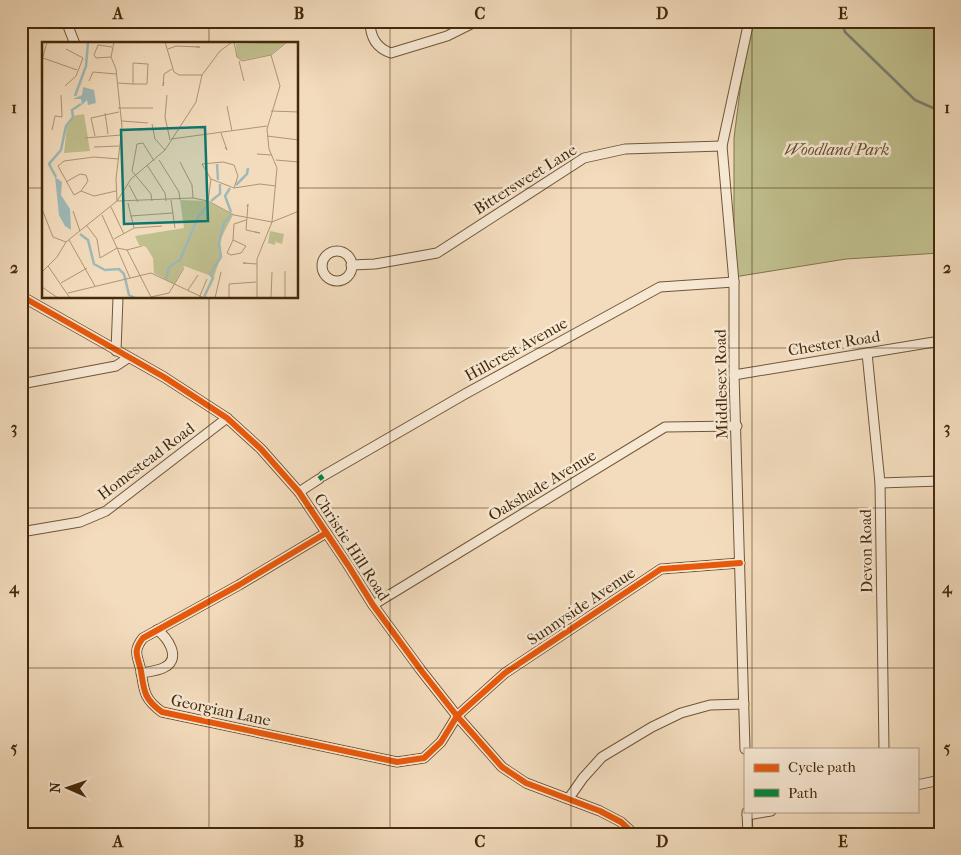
<svg xmlns="http://www.w3.org/2000/svg" width="961" height="855" viewBox="0 0 961 855" font-family="'IM FELL French Canon',serif">
<rect width="100%" height="100%" fill="#f3dcbd"/>
<filter id="stains"><feTurbulence type="fractalNoise" baseFrequency=".004" numOctaves="4"/><feColorMatrix values="0 0 0 0 .2 0 0 0 0 .09 0 0 0 0 .02 0 0 0 .5 -.17"/></filter>
<radialGradient id="worn" r=".72"><stop offset=".6" stop-color="#630" stop-opacity="0"/><stop offset="1" stop-color="#630" stop-opacity=".3"/></radialGradient>
<polygon fill="#c0bf8e" stroke="#82744c" points="753,21 940,21 940,253 846,259 734,277 734,138 741,83"/>
<g fill="none" stroke-linecap="round" stroke-linejoin="round">
<polyline stroke="#7a8073" stroke-width="2.5" points="841,21 845,32 915,100 940,111"/>
<defs>
<g id="minor">
<polyline points="66,21 75,44"/>
<path d="M370 21C370 37 376 48 391 53L447 36 477 21"/>
<circle cx="337" cy="266" r="15"/>
<polyline points="351,265 375,264 437,253 584,158 625,149 722,146"/>
<polyline points="21,296 164,377 227,418 261,449 299,492 348,565 373,605 420,669 457,716 502,767 526,783 600,811 621,822 634,834"/>
<polyline points="116,351 118,298"/>
<polyline points="867,353 880,483 884,749"/>
<polyline points="734,375 940,341"/>
<polyline points="21,384 116,366 128,358"/>
<polyline points="323,476 465,394 660,287 734,282"/>
<polyline points="880,483 940,481"/>
<polyline points="299,492 319,479"/>
<polyline points="21,532 80,522 106,511 227,418"/>
<path d="M326 533 239 585 143 638C132 652 138 656 141 671 144 691 144 699 162 712L397 762 424 758 441 742 457 716 505 673 661 569 740 563"/>
<polyline points="373,605 665,427 737,426"/>
<path d="M141 673C148 672 158 671 165 667 182 658 167 637 157 630"/>
<polyline points="745,749 734,375 734,282 722,146 749,21"/>
<polyline points="917,785 940,780"/>
<polyline points="569,798 583,778 602,757 652,727 681,713 710,705 744,704"/>
<polyline points="747,812 748,834"/>
<polyline points="747,815 771,811"/>
</g>
</defs>
<use href="#minor" stroke="#705636" stroke-width="11"/>
<use href="#minor" stroke="#f7e8d4" stroke-width="9"/>
<polyline stroke="#00873e" stroke-width="5" stroke-dasharray="10 5" stroke-linecap="butt" points="319,479 323,476"/>
<defs>
<g id="cycleway">
<polyline points="21,296 164,377 227,418 261,449 299,492 348,565 373,605 420,669 457,716 502,767 526,783 600,811 621,822 634,834"/>
<path d="M326 533 239 585 143 638C132 652 138 656 141 671 144 691 144 699 162 712L397 762 424 758 441 742 457 716 505 673 661 569 740 563"/>
</g>
</defs>
<use href="#cycleway" stroke="#f7e8d4" stroke-width="9"/>
<use href="#cycleway" stroke="#e8590c" stroke-width="6"/>
</g>
<path fill="none" stroke="#442a09" stroke-width="1" stroke-opacity="0.55" d="M209 21V44M390 21V834M571 21V834M752 21V749M21 188H44M298 188H940M209 298V834M21 348H940M21 508H940M21 668H940M752 811V834"/>
<g text-anchor="middle" dominant-baseline="central" stroke-width="5" stroke-linejoin="round" paint-order="stroke">
<g font-size="16" font-style="italic" fill="#634f2a" stroke="#f7e8d4">
<text x="837" y="149">Woodland Park</text>
</g>
<g font-size="16" fill="#442a09" stroke="#f7e8d4">
<text transform="translate(525 179) rotate(-32)">Bittersweet Lane</text>
<text transform="translate(834 343) rotate(-9)">Chester Road</text>
<text transform="translate(516 349) rotate(-29)">Hillcrest Avenue</text>
<text transform="translate(721 384) rotate(-91)">Middlesex Road</text>
<text transform="translate(146 461) rotate(-37)">Homestead Road</text>
<text transform="translate(542 485) rotate(-31)">Oakshade Avenue</text>
<text transform="translate(352 547) rotate(57)">Christie Hill Road</text>
<text transform="translate(866 551) rotate(-91)">Devon Road</text>
<text transform="translate(581 606) rotate(-34)">Sunnyside Avenue</text>
<text transform="translate(221 710) rotate(12)">Georgian Lane</text>
</g>
</g>
<g transform="translate(42 42)">
<rect width="256" height="256" fill="#f3dcbd"/>
<path d="M244 0 228 13 200 18 195 15 194 2ZM42 72 48 109 22 111 25 85 31 74ZM138 158 165 159 191 173 178 198 179 213 172 235 142 224 132 242 112 231 111 216 104 205 97 203 93 194 142 186ZM228 189 242 192 240 202 234 200V197L233 203 226 201Z" fill="#c0bf8e"/>
<path d="M41 45 52 48 54 61 46 63 45 58 40 63 39 57H31L40 53ZM13 135 20 140 19 153 28 167 29 188 23 184 17 173Z" fill="#9ebab9"/>
<path fill="none" stroke="#9ebab9" stroke-width="2.5" d="M33 54 44 24 46 0M175 122 176 138M14 135 7 122 19 108 24 84 31 75 30 68 39 62M194 143 205 132 206 126M188 146 183 154 189 170M169 159 178 152V142M38 192 46 198 52 222 63 228 77 227 82 232 87 253 93 256M124 237 127 225 138 218 156 175 167 162M162 255 171 236 168 232 179 215 177 201 182 181 189 173"/>
<path fill="none" stroke="#ad9575" stroke-width="1" d="M123 0 132 30 137 33H160M192 0 195 15 200 19 229 13 245 0M126 7 134 4 158 5H154M69 15 54 16 52 13 56 3 70 5M1 16 35 28M0 18 5 0M197 19 202 39M91 21 106 22 105 42H91ZM47 39 51 30 74 32M122 40 121 44 122 32 130 27M76 41 91 42M23 44 34 34 41 16 24 7M125 53 123 75 128 98M185 64 190 89M76 66H111M229 69 257 70M63 71 66 92M80 79 106 81M110 82 113 97 123 108M10 88 13 74 20 75 19 53M179 91 185 108 183 105M53 94 49 76 77 70M225 94 257 98M43 96 79 93M129 97 225 84M52 105 77 104M215 112 230 113M117 118 137 150 138 158M234 118 257 120M138 120 150 143 151 156M105 123 123 151 124 159M24 140 38 132 44 133 46 139 39 149M87 143 96 160M192 146 196 134 192 123 181 120 160 122 169 137 192 146 218 142 234 144M74 149 52 154 39 149 32 153 16 124 22 119 52 115 77 117M129 158 133 186M75 159 151 156 166 159 192 173 230 180 235 126 227 107 225 87 238 44 229 13M75 159 89 137 123 108 154 60 160 33 178 9 190 0M110 159 109 152 90 129 95 102 101 101 112 119M166 159 169 137M86 161 92 186M69 165 82 192M0 167 11 195 24 200M31 169 38 189M60 173 75 206 85 208 109 255 127 251 142 226M88 174 131 171M45 184 55 197 58 216 75 206 88 236M204 188 206 162 205 165M204 188 218 191 213 190M72 197 92 186 120 184M27 198 53 244M191 198 204 204 199 211 189 213 185 211ZM191 198 192 182 204 178M85 208 100 204M204 221H201L215 222M6 224 28 256M0 230 15 215 24 200 75 159 74 137 80 85 74 27 69 15 72 0M19 241 45 226M0 245 16 256M146 248 156 233M26 251 109 231 162 256M157 256 165 237M173 256 179 230M187 256V242L214 240M207 256H230M215 256V217L230 180 257 169M229 256 230 230M243 256V229"/>
<path fill="#0f766e" fill-opacity="0.15" stroke="#0f766e" stroke-width="2.5" d="M163 85 166 179 82 182 79 88Z"/>
<rect width="256" height="256" fill="none" stroke="#442a09" stroke-width="2.5"/>
</g>
<rect width="961" height="855" fill="none" stroke="#f3dcbd" stroke-width="55"/>
<rect x="744" y="748" width="175" height="65" fill="#f7e8d4" stroke="#af9c83"/>
<rect x="754" y="764" width="25" height="8" fill="#e8590c" stroke="#af9c83"/>
<text x="788" y="772" font-size="15" fill="#442a09">Cycle path</text>
<rect x="754" y="789" width="25" height="8" fill="#00873e" stroke="#af9c83"/>
<text x="788" y="798" font-size="15" fill="#442a09">Path</text>
<g transform="translate(68 788) rotate(272)" stroke="#f7e8d4" stroke-width="4" paint-order="stroke">
<path d="M0-4L9 19L0 12L-9 19Z" fill="#442a09"/>
<text y="-8" font-size="14" font-weight="bold" text-anchor="middle" fill="#442a09">N</text>
</g>
<rect x="28" y="28" width="906" height="800" fill="none" stroke="#442a09" stroke-width="2"/>
<g font-size="16" text-anchor="middle" font-weight="bold" fill="#442a09">
<text x="118" y="19">A</text>
<text x="299" y="19">B</text>
<text x="480" y="19">C</text>
<text x="662" y="19">D</text>
<text x="843" y="19">E</text>
<text x="14" y="113">1</text>
<text x="947" y="113">1</text>
<text x="14" y="273">2</text>
<text x="947" y="273">2</text>
<text x="14" y="433">3</text>
<text x="947" y="433">3</text>
<text x="14" y="593">4</text>
<text x="947" y="593">4</text>
<text x="14" y="753">5</text>
<text x="947" y="753">5</text>
<text x="118" y="847">A</text>
<text x="299" y="847">B</text>
<text x="480" y="847">C</text>
<text x="662" y="847">D</text>
<text x="843" y="847">E</text>
</g>
<rect width="100%" height="100%" filter="url(#stains)"/>
<rect width="100%" height="100%" fill="url(#worn)"/>
</svg>
